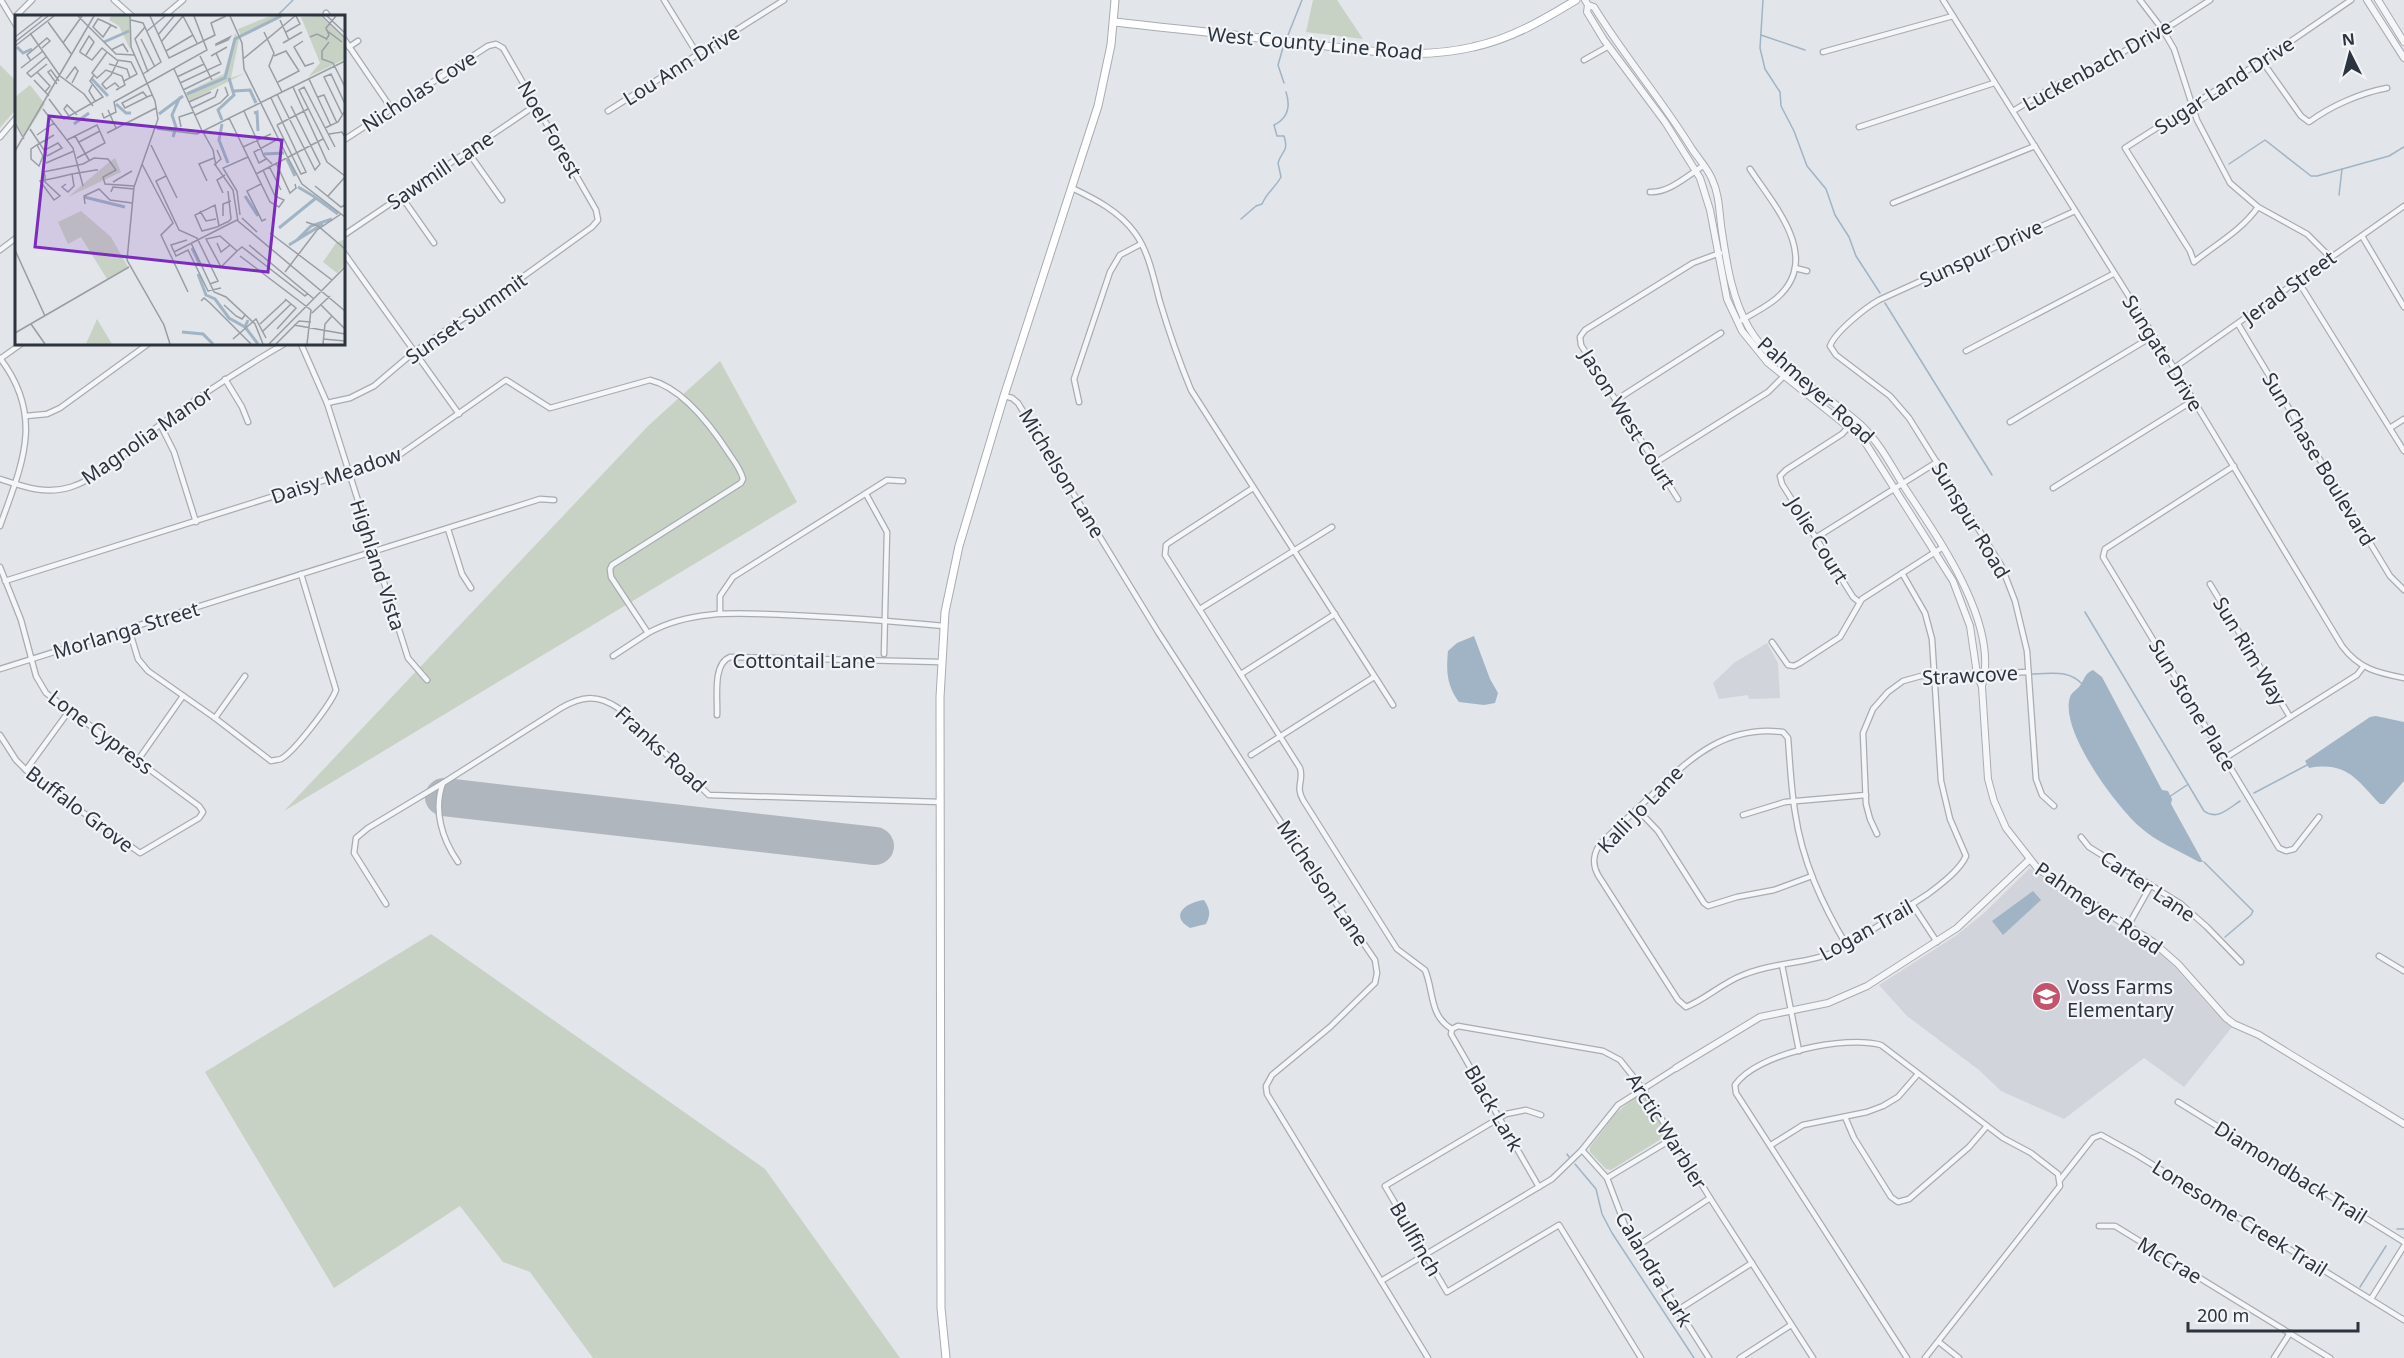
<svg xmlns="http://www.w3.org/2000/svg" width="2404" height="1358" viewBox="0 0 2404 1358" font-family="'Noto Sans',sans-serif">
<rect width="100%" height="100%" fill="#e2e5e9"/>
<g fill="#d1d4db">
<polygon points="1767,643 1778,663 1780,698 1749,699 1748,695 1719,699 1713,683 1734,663"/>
<polygon points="2030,868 2079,906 2161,954 2173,965 2212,1009 2233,1026 2184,1087 2144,1058 2064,1119 2001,1091 1979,1070 1907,1016 1879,985 1957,935 1984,913"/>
</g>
<g fill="#c8d2c4">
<polygon points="1313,0 1337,0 1363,39 1306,32"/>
<polygon points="0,65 16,81 16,109 0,128"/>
<polygon points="720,361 797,502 284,811 649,425"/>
<polygon points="431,934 765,1169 900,1358 593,1358 530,1272 503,1262 460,1206 334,1288 205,1072"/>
<polygon points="1639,1094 1645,1095 1666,1131 1666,1136 1611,1170 1606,1169 1590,1152 1590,1147 1616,1113"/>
</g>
<g fill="#a1b4c5">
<path d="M1474 636 1490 679 1498 693 1495 703 1484 705 1459 702C1447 686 1446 671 1448 651L1457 643Z"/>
<path d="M2093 670 2102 677 2162 790 2168 791 2172 799 2171 804 2203 862H2199C2180 851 2156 842 2140 827 2116 806 2059 730 2070 697 2072 692 2076 690 2079 687 2085 679 2084 674 2093 670Z"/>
<path d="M2376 716 2404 722V781L2384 804H2380C2357 780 2347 761 2309 768L2305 761 2370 717Z"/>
<polygon points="2033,891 2041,900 2003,935 1992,921"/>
<path d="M1204 900C1210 909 1211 914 1206 924L1190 928C1168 915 1187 902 1204 900Z"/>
</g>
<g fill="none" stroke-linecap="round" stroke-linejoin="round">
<g stroke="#a1b4c5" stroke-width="1.5">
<polyline points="1763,0 1760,48 1765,69 1780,92 1781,106 1794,131 1807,166 1826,189 1835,215 1849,237 1856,256 1880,293"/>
<polyline points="277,16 293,0"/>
<polyline points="1761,35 1805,50"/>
<polyline points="1286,40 1302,0"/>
<polyline points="1284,83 1278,65 1284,44"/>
<polyline points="2229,164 2265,140 2311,176 2317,176 2389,156 2404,147"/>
<polyline points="2339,195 2342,169"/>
<path d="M1241 219 1256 206 1262 204C1267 192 1275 188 1281 177L1278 163C1282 150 1289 152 1284 136H1277L1274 125C1288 118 1291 107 1286 92"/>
<polyline points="1885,303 1992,475"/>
<path d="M2085 612 2204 811C2217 821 2229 808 2240 801"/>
<path d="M2032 674C2051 674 2068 669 2082 684"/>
<polyline points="2254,793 2309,764"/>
<polyline points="2169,797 2187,785"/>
<polyline points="2204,862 2253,911 2251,915 2225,937"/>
<polyline points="1567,1154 1569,1157"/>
<polyline points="1575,1164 1596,1189 1602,1214 1612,1233 1694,1358"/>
<polyline points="2397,1229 2404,1229"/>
<polyline points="2360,1287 2386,1246"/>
</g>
<polyline stroke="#b0b6bd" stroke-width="38" points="444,797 875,846"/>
<defs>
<g id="minor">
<polyline points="1,0 16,25"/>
<polyline points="114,0 132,16"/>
<polyline points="664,0 698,55"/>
<path d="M1943 0 2174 368 2342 646C2359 669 2378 673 2404 678"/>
<polyline points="2140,0 2163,30 2174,49 2197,120 2230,183 2258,207 2307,234 2330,257"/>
<polyline points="326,13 328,16"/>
<polyline points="164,16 183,0"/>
<polyline points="13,19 32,0"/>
<polyline points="344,39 391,108"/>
<polyline points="349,47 358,41"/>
<polyline points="1823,52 1953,16"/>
<polyline points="1584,60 1609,46"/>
<path d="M2262 61 2301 116 2309 122C2331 106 2360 93 2387 88"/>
<polyline points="608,111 784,0"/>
<polyline points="2013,111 2058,84 2090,72 2156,32 2173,24 2210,0"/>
<polyline points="1859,127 1994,83"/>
<polyline points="0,137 16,118"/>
<polyline points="468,152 502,200"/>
<path d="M1072 188C1095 199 1119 211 1135 233 1149 252 1154 280 1160 302 1169 332 1179 361 1191 390L1393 705"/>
<path d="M1650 192C1669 193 1687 176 1703 166"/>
<polyline points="401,196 434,243"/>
<polyline points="1893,203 2035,146"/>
<path d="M2258 207C2241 231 2216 244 2194 262L2190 251 2125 148 2262 61 2351 0"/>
<polyline points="344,235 536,105"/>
<polyline points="2362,236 2404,307"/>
<polyline points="0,250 16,238"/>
<polyline points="344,253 459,414"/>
<polyline points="1795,268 1807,271"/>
<polyline points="2298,281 2404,451"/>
<path d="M1742 320C1755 312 1771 305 1781 294 1820 254 1772 203 1750 169"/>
<polyline points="2238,324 2390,576 2404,590"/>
<polyline points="301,344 327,403 408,658 427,680"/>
<polyline points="1966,351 2113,274"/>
<path d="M0 358C45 417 22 464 0 526"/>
<polyline points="0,359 21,344"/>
<polyline points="2174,368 2404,206"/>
<polyline points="225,379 242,407 248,422"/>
<polyline points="1004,396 1012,398 1018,403 1158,632 1295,844 1375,960 1377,973 1375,983 1330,1027 1272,1075 1266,1086 1267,1094 1428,1358"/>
<polyline points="1616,400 1721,333"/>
<polyline points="1079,402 1074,379 1110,272 1120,255 1141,244"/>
<polyline points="327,403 350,398 374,386 414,352 499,294 592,227 598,220 596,210 503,48 496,44 488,46 344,140"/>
<polyline points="26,416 47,414 60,408 148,344"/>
<polyline points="1855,420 1842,434 1786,470 1780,476 1782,484 1853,597 1859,602"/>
<polyline points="2010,422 2153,336"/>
<polyline points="160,424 174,452 196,522"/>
<polyline points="2390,428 2404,419"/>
<polyline points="1655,463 1768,392 1786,374"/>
<polyline points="2234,466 2105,549 2103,557 2279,848 2286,851 2294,849 2319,817"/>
<path d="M0 479C24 487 46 495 71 487 103 477 134 443 161 424 201 395 242 368 284 344"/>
<path d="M1253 488 1170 542 1166 545 1165 555 1300 768C1304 781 1295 786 1303 800L1397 949 1425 970C1434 991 1429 1016 1452 1029L1458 1026 1603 1051 1620 1060 1643 1089 1710 1198 1813 1358"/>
<polyline points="2053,488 2194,400"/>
<polyline points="866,494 887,532 884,654"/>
<polyline points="1678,499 1581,345 1580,337 1585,330 1693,263 1720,253"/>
<polyline points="448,529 462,574 471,588"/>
<polyline points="1817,537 1937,462"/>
<polyline points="0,567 21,620 36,676 46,693 199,806 203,812 199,818 140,853 33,777 16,760 0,735"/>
<path d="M5 581 395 458 506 380 550 408 650 380C683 388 712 427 730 455 735 462 741 470 743 479L741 483 612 565 610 569 611 577 648 633C691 609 739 613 787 615 840 617 891 621 944 626"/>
<polyline points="2210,584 2290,717"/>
<polyline points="1200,609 1332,527"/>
<polyline points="720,613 720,596 733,577 887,480 903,481"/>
<polyline points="129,629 138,659 148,671 215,718"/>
<polyline points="1772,642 1788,665 1794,666 1800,663 1840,637 1862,599 1943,547"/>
<polyline points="613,656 648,633"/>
<polyline points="0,669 540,499 554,500"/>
<polyline points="1241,674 1335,614"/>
<path d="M245 676 215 718 271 761C274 760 278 760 281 759 294 752 331 704 336 690L301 574"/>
<path d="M717 715C718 699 712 664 730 657L941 662"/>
<polyline points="1251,755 1374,677"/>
<polyline points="2225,758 2357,675 2363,667"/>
<polyline points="138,760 183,696"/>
<polyline points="26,770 69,711"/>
<path d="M2054 806 2042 795 2036 779 2027 651 2015 601 2001 565 1909 418 1890 396 1836 355 1830 346C1835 332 1865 308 1879 300L2075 211"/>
<polyline points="1637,809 1658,831 1704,903 1708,906 1737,897 1774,890 1812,876"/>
<polyline points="1743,815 1785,802 1866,795"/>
<polyline points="1877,834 1870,819 1866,804 1863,733 1873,709 1888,692 1903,681 1921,676 2028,672"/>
<polyline points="2081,837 2089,847 2181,904 2207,927 2241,962"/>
<path d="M458 862C442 839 433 810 443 783L561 708C582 696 597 694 618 708L709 795 940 802"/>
<polyline points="386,904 354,853 356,838 368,828 443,783"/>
<polyline points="1912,904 1937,942"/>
<polyline points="2128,926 2151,885"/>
<path d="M1847 946C1822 904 1802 861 1795 812 1791 788 1790 763 1788 738L1783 732C1727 725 1692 756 1655 792 1637 809 1620 825 1602 842 1593 852 1592 864 1598 875L1678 1000 1686 1007C1706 999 1722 983 1743 975 1778 960 1810 966 1847 946L1928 894C1940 885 1960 870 1966 856L1950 819 1941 781 1932 639 1925 613 1902 573"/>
<polyline points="2379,956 2404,971"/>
<polyline points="1782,965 1799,1051"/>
<polyline points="1452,1029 1451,1034 1539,1187"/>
<polyline points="2178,1102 2404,1242"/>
<polyline points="1541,1115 1526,1110 1506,1114 1385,1186 1447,1292 1559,1225 1641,1358"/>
<polyline points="1845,1117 1854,1138 1891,1197 1898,1202 1909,1199 1969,1147 1987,1126"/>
<polyline points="1771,1145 1803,1125 1867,1112 1883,1106 1898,1097 1918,1074"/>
<polyline points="1582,1150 1607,1178 1626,1228 1709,1358"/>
<polyline points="1607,1178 1672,1139"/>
<polyline points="2060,1180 2093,1138 2101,1135 2137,1155 2404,1320"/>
<polyline points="2099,1226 2115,1226 2330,1358"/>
<polyline points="1637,1246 1710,1198"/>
<polyline points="1381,1281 1552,1179 1582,1150 1618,1105 1676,1068"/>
<polyline points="2371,1299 2404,1246"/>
<polyline points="1678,1310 1752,1263"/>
<polyline points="1939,1342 1959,1358"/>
<polyline points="1740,1358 1791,1325"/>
<path d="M1907 1358 1736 1093 1735 1085C1757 1053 1846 1035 1881 1045L2003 1138 2031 1153 2058 1174 2060 1186 1925 1358"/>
<polyline points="2274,1358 2290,1333"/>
</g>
<g id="tertiary">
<path d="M1585 0 1588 5 1594 7C1624 56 1662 100 1692 149 1698 158 1708 169 1712 179 1720 196 1719 214 1722 232 1727 265 1732 299 1749 328 1775 372 1825 391 1861 425 1880 443 1892 467 1905 488 1938 538 2000 624 1982 686"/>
<polyline points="2367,0 2404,58"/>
<polyline points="2378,0 2404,42"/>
<polyline points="1588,5 1587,12 1604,40 1665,122 1700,178 1710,210 1727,299 1742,331 1768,363 1863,439 1953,581 1970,626 1977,674 1982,687 1988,779 1994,801 2006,828 2038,869 2153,942 2178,964 2226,1018 2234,1024 2259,1035 2404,1124"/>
<polyline points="1676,1068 1760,1017 1828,1003 1867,986 1957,928 2029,860"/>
</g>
<g id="secondary">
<path d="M1114 22C1176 29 1238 35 1300 43 1358 49 1415 61 1473 47 1511 39 1543 20 1576 0"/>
<polyline points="946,1358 941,1308 940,697 945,612 959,546 1004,396 1098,106 1111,45 1115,0"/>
</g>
</defs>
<use href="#minor" stroke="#a8acb3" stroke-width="7"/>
<use href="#tertiary" stroke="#a8acb3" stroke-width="8"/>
<use href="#secondary" stroke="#a8acb3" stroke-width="9"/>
<use href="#minor" stroke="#f4f6f8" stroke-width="4.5"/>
<use href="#tertiary" stroke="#f4f6f8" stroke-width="6"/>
<use href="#secondary" stroke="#fff" stroke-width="7"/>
</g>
<defs>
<symbol id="school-disc" viewBox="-11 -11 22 22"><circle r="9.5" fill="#c0556b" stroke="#f2f4f7"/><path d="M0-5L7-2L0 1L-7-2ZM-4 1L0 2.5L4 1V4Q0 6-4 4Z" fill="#fff"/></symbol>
</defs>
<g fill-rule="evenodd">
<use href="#school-disc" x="2030" y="980" width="33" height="33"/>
</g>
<g text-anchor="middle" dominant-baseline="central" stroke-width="4.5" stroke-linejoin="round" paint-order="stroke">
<g font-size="20" fill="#2c343f" stroke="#f2f4f7">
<text transform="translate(1315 43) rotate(5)">West County Line Road</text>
<text transform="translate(681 65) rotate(-32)">Lou Ann Drive</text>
<text transform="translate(2097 65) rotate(-29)">Luckenbach Drive</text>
<text transform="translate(2224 85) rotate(-33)">Sugar Land Drive</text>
<text transform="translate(419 91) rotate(-33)">Nicholas Cove</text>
<text transform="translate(550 129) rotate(60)">Noel Forest</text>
<text transform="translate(440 170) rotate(-34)">Sawmill Lane</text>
<text transform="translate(1981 253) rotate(-25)">Sunspur Drive</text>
<text transform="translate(2289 287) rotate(-36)">Jerad Street</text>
<text transform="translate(466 318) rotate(-35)">Sunset Summit</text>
<text transform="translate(2163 353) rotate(58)">Sungate Drive</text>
<text transform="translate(1816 390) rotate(42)">Pahmeyer Road</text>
<text transform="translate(1628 419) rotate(58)">Jason West Court</text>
<text transform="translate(147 435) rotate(-35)">Magnolia Manor</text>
<text transform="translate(2319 459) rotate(59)">Sun Chase Boulevard</text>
<text transform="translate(1062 473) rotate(59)">Michelson Lane</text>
<text transform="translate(336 475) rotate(-19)">Daisy Meadow</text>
<text transform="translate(1971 520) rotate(59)">Sunspur Road</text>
<text transform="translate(1818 540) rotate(58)">Jolie Court</text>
<text transform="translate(378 565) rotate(72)">Highland Vista</text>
<text transform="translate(126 630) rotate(-17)">Morlanga Street</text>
<text transform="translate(2250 651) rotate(59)">Sun Rim Way</text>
<text x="804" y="660">Cottontail Lane</text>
<text transform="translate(1970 675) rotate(-3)">Strawcove</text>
<text transform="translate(2193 705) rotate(59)">Sun Stone Place</text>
<text transform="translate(101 732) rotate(37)">Lone Cypress</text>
<text transform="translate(661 749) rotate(43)">Franks Road</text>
<text transform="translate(80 809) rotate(37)">Buffalo Grove</text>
<text transform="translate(1640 809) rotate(-46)">Kalli Jo Lane</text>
<text transform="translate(1323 883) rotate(56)">Michelson Lane</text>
<text transform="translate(2148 886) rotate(34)">Carter Lane</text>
<text transform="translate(2099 908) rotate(34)">Pahmeyer Road</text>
<text transform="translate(1866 930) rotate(-29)">Logan Trail</text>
<text transform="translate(1494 1108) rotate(60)">Black Lark</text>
<text transform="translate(1667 1131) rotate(58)">Arctic Warbler</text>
<text transform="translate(2291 1172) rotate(32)">Diamondback Trail</text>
<text transform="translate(2240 1218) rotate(32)">Lonesome Creek Trail</text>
<text transform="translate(1416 1239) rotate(60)">Bullfinch</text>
<text transform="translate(2170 1260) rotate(31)">McCrae</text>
<text transform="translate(1654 1269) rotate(59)">Calandra Lark</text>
</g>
<g font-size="20" fill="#2c343f" stroke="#f2f4f7" text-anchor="start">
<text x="2067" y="986">Voss Farms<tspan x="2067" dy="23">Elementary</tspan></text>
</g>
</g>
<g transform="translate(15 15)">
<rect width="330" height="330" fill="#e2e5e9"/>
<path d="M96 1H115V34L104 11 94 5ZM255 1H270L226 22 223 14ZM305 1 330 24V44L293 62 305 48 286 2ZM220 18 224 24 216 63 230 58 175 86 170 78 209 59ZM15 70 30 89 9 122 0 107V82ZM100 143 106 157 53 182 93 148ZM66 196 96 222 113 252 92 264 66 222 53 229 43 207ZM330 224V250L322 258 308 247 321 228ZM82 304 97 329H71Z" fill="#c8d2c4"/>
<path fill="none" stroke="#a1b4c5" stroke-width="3" d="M89 27 114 16M2 32 8 38 17 34M77 64 93 81M219 76 235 75 241 88M172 79 210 63 220 24 266 1M101 89 111 98H116M239 98 242 97 243 116M144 99 168 81M207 105 203 95 219 80 214 63M59 109 74 98M207 109 204 125 213 148M158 122 161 112 157 100 165 82M249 139 269 138M272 144 280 161M283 172 300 182M230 181 243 201M69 182 110 192M264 213 301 183 323 199M282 225 296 211 317 204M274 230 308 209M177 233 185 250M183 259 191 280 200 284 214 303 230 312M233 305 230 312 243 329M167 317 188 319 198 329"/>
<path fill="none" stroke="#999ea5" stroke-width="1.5" d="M63 1 101 39 119 40M115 1 116 32 140 86 143 104 119 172 112 245 149 310 155 329M135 1 154 43 200 20 196 8 211 1M168 1 182 28M215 1 227 28 229 54 272 141M307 1 330 23M312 1 330 18M116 5 128 8 146 47 128 59M265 5 274 25M33 7 57 40M96 10 88 22 78 12 83 4 88 6 102 13M130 12 120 24 133 57M311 15 327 27M132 16 150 1M249 17 259 38 254 51 267 77M271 17 285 9 281 1M15 18 45 61 69 79 78 91M143 20 159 1M0 22 27 1M215 22 213 25 201 30V29ZM295 22 302 19 312 24M126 24 140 52M311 25 314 20 311 13 321 1M147 26 168 1M288 26 279 32 290 51 299 48M0 27 33 1M314 27 307 36V44L318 48 330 72M48 28 67 1M268 28 287 17M0 31 39 1M96 35 108 29 113 37M151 36 178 20M92 37 77 58 82 63 91 55 107 61 110 70 101 75M71 40 79 27 74 21 65 36V37L77 45 87 33 102 45 116 47 122 59 109 66M32 41 12 58 16 62 32 49M185 41 197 65M196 41 212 32M259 41 271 36 284 56 263 67M228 44 280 1M16 46 12 40 32 23 35 26 27 33M103 46 96 60 87 69 91 74 100 68 104 72M94 49 112 54 115 63M6 53 28 36M159 54 188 118M22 57 35 71 30 77M162 62 189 49M51 64 60 52 63 56 57 68M294 64 316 111M19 65 34 81M165 68 206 49 201 38M42 69 33 57 36 55 44 66M77 70 74 76 80 86M278 72 312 147 330 161M168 75 205 57M262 79 300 155 305 149 276 91M132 82 128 77 107 88 110 93 132 82 137 80M303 82 309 80 322 108M256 83 291 157 286 159 262 110M34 84 49 104 88 82 75 66 79 60M174 87 196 77M177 93 200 82 203 74M28 94 58 133 68 171M93 95 101 113M229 96 249 141 257 149M87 98 89 103 101 97 99 87 192 35 179 1M327 99 309 62 316 59 330 89M180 100 205 88 213 80 210 72M54 101 49 94 52 90 62 100M214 103 255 187 264 192 269 185 260 181 248 155M0 108 9 124M262 110 293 94M166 112 164 102 179 97M310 113 323 107 330 96M15 114 31 138 28 154 30 161V167L45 181 39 185 25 166 40 163 57 159 81 155H83M142 114 182 119 330 46M188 117 198 135 201 151 218 175 223 206 330 296M92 118 141 93M314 119 327 117 330 122M22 120 39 108M60 121 74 145M52 125 82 110 90 128 62 143M64 127 85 116M22 130 28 141 24 151 16 144V134L22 130 39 120M136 130 162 183M228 132 256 119M30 135 43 128 47 133 32 141M314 135 284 75 289 72 320 132M0 136 79 1M272 141 287 169 330 202M251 144 244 148 239 137 263 124M31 148 59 136M261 148 275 178 281 173 280 169M127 149 158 208 146 220 173 277M199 150 206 144 202 135M254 151 266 175M28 157 68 149 79 143 93 144 101 155 88 162 90 169 119 171M241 159 308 124M151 161 141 166 164 215 182 223 203 266 195 269M192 166 184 149 199 143M98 167 117 156M51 169 47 172 53 177 59 171 57 159M246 169 232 176 247 206 251 204M300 171 326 192 330 190M96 177 98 172 119 174M208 178 202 165 210 160M313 181 330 162M70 189 69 181 84 174 95 185 117 188M185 196 191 206 201 204M225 200 222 176 208 153 233 142M208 201V189L216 186M227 203 242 217M291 207 303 211 330 234M204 211 200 190 180 200 187 216 202 212 212 207H213L216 204 213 176M255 218 317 265M205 221 222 236 206 252 191 224ZM172 225 156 230 161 241 173 235 193 276 206 273M176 228 199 277 211 282 240 309 248 329M202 228 206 237 215 230M234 230 299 284M0 235 30 301M222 236 227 232 290 281 293 278M159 237 222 205M225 241 296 295 292 329M270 257 302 215 326 199M186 286 189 283 195 288 236 329M209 290 221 301 227 304 230 300M306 290 330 314M297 298 315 281M16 309 30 329M245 309 271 285M279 310 330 319M262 314 281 293 270 284M247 317 276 289M0 318 114 252M218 324 241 304 251 323M308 324 330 326M254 329 330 252M261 329 284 306 296 307M308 329 310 309 317 301"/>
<path fill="#7b2cbf" fill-opacity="0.15" stroke="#7b2cbf" stroke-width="3" d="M34 101 267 125 253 257 20 232Z"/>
<rect width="330" height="330" fill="none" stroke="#2c343f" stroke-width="3"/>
</g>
<g transform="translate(2350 54) rotate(354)" stroke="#f2f4f7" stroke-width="4.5" paint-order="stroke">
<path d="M0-4.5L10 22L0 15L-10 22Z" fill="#2c343f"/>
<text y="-9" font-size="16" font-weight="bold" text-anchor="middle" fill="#2c343f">N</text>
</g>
<path d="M2188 1322v9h170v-9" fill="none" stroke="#2c343f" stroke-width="3"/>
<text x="2197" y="1322" font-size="18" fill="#2c343f" stroke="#f2f4f7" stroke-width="4.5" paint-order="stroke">200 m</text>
</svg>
